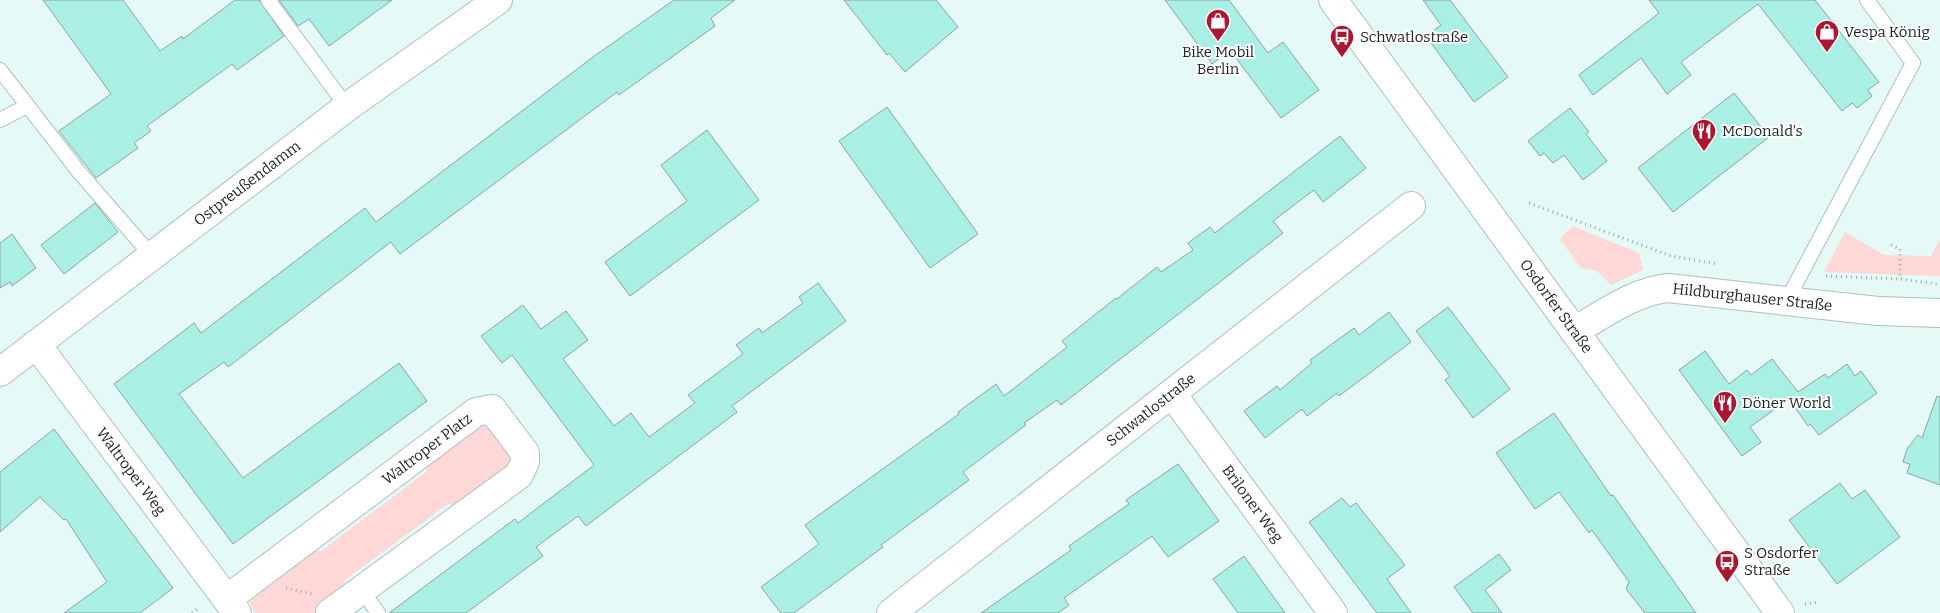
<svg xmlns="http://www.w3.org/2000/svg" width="1940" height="613" viewBox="0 0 1940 613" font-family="Bitter,serif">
<rect width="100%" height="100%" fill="#e5faf6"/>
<g fill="#fed8d7">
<polygon points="1573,226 1639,253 1643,270 1611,285 1597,271 1581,268 1561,241 1561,237"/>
<polygon points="1845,232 1884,255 1931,256 1940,240 1940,276 1824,272"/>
<path d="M478 424C499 429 511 451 511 471L461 507 448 504 345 580 341 595 318 613H255L248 599 306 549 321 551 426 472 427 457Z"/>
</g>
<g fill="#aaefe4" stroke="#8fa29f">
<polygon points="43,0 123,0 160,51 182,36 183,39 235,0 259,0 284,36 237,70 232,64 147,126 151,131 134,143 138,148 96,178 59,131 111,94"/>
<polygon points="279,0 392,0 329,46 309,19 298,26"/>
<polygon points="674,0 735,0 711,18 715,26 619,95 617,92 400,254 391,242 228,367 224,362 179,394 243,478 399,363 427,401 233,544 114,384 194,323 201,333 365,208 376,222 593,57"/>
<polygon points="844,0 936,0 958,27 905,72 889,53 887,55"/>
<polygon points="1165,0 1229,0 1268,53 1283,42 1319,90 1281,118 1230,50 1212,64"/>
<polygon points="1423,0 1450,0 1508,77 1474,102 1426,36 1441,25"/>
<polygon points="1649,0 1815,0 1879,82 1868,90 1872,96 1857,108 1852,103 1842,111 1758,4 1681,62 1691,75 1667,94 1641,58 1593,95 1579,75 1659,13"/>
<polygon points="1734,93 1769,137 1673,212 1638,168"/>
<polygon points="887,107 978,234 930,268 839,141"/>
<polygon points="1570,108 1589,132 1586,134 1607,161 1583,180 1564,155 1553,163 1544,153 1540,156 1528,141"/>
<polygon points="707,130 759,200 630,296 605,262 687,201 661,165"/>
<polygon points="1340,136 1366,168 1323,202 1314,190 1273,221 1283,233 1061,405 1057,400 1024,423 1026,425 963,472 969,480 881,545 883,547 794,613 781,613 761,587 819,544 805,525 959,414 958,412 996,384 1004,396 1067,347 1062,341 1116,298 1117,299 1157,267 1161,272 1193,250 1188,243 1210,227 1215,233"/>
<polygon points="95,203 118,232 64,274 41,245"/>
<polygon points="12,234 36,268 12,286 10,282 0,288 0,243"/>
<polygon points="818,283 846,321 732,406 737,412 586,526 578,516 536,547 543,556 466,613 389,613 515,519 518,523 594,465 512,355 502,363 481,336 523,305 541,329 566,311 588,340 563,359 614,426 631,413 649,437 695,403 688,395 743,354 736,345 759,328 762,333 803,303 799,297"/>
<polygon points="1448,307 1510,389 1473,418 1445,380 1450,376 1416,331"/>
<polygon points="1389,312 1411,342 1339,396 1337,393 1307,416 1302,409 1265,438 1244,411 1277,386 1280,390 1312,363 1310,360 1354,328 1359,335"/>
<polygon points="1705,351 1729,384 1747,370 1751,375 1772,359 1798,392 1825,374 1828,378 1847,364 1855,376 1861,371 1877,393 1819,435 1810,424 1808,426 1789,399 1750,427 1761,442 1742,456 1679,370"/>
<polygon points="1937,396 1940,397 1940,485 1907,473 1910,464 1903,462 1907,449 1918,435 1922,438"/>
<polygon points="1554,413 1611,496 1613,495 1696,613 1645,613 1626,589 1629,582 1592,530 1589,533 1559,492 1535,509 1496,453"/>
<polygon points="54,429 173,588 140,613 64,613 107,582 66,519 64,520 40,497 0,532 0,472"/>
<polygon points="1178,464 1219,521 1168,557 1152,536 1064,598 1069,605 1058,613 981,613 1071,550 1069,546 1129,504 1126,500"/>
<polygon points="1840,483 1852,499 1865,490 1900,537 1837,584 1789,520"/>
<polygon points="1342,498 1350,507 1356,503 1405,565 1387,579 1411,613 1377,613 1309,522"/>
<polygon points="1499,554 1511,570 1485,590 1502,613 1473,613 1454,587"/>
<polygon points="1244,556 1285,613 1238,613 1213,579"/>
</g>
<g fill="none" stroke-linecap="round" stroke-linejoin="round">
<defs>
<g id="service">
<polyline points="268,0 347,107"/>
<polyline points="0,70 79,172 152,256"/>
<polyline points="0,120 27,106"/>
<polyline points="1786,302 1913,63 1867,0"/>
<polyline points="371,603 378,613"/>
</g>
<g id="minor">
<path id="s1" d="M1574 331C1604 314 1633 292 1668 288L1878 311 1940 313"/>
<path id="s2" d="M36 344 237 613"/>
<path id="s3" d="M1172 394 1333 613"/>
<path id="s4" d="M227 599 476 412 492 409 525 453V462L519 475 330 613"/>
<path id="s5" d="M891 613 1411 206"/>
</g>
<g id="secondary">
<path id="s6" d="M1333 0 1780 613"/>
<path id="s7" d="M0 372 347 107 498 0"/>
</g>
</defs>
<use href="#service" stroke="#adc1be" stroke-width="16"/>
<use href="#minor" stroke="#adc1be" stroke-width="30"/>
<use href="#secondary" stroke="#adc1be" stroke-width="30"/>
<g stroke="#99aaa7" stroke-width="3" stroke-dasharray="1 4" stroke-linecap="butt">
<polyline points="1529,203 1671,256 1718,264"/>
<polyline points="1891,245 1900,249 1900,279"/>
<polyline points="1826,276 1900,279 1937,284"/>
<polyline points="286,588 312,594"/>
<polyline points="1805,604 1819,602"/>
<polyline points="192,613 200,607"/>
</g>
<use href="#service" stroke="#fff" stroke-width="14"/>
<use href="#minor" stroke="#fff" stroke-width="28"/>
<use href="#secondary" stroke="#fff" stroke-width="28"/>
</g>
<defs>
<symbol id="shop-pin" viewBox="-11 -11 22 30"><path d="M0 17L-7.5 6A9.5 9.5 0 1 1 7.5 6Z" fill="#ab1631" stroke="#fff"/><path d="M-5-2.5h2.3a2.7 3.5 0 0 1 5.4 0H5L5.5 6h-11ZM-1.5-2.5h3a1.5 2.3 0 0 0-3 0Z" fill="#fff"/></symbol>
<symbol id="bus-pin" viewBox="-11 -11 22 30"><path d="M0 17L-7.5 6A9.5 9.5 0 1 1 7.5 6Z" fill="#ab1631" stroke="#fff"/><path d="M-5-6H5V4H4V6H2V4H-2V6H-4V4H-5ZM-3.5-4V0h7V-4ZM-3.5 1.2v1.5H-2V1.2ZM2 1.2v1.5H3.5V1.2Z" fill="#fff"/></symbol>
<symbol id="restaurant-pin" viewBox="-11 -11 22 30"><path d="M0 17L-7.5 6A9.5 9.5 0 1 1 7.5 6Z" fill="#ab1631" stroke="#fff"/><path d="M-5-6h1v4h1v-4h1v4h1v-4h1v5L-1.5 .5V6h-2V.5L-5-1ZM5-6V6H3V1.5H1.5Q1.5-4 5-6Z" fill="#fff"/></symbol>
</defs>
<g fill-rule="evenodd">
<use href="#shop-pin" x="1204" y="7" width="28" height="38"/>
<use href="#shop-pin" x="1813" y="18" width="28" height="38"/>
<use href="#bus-pin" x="1328" y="23" width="28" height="38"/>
<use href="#restaurant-pin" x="1690" y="117" width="28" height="38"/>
<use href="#restaurant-pin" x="1711" y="389" width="28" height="38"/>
<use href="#bus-pin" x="1713" y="548" width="28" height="38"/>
</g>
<g text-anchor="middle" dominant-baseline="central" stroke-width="4" stroke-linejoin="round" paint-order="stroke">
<g font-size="15" fill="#1b2322" stroke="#fff" text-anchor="start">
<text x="1844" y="32">Vespa König</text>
<text x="1360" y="37">Schwatlostraße</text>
<text x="1218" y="52" text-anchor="middle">Bike Mobil<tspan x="1218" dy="17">Berlin</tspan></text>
<text x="1722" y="131">McDonald's</text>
<text x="1742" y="403">Döner World</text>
<text x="1744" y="553">S Osdorfer<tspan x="1744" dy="17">Straße</tspan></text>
</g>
<g font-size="15" fill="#1b2322" stroke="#fff">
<text stroke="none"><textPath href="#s7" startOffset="311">Ostpreußendamm</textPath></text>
<text stroke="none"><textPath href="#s1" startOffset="189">Hildburghauser Straße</textPath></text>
<text stroke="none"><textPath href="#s6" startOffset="379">Osdorfer Straße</textPath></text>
<text stroke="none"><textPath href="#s5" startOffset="330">Schwatlostraße</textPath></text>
<text stroke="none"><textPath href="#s4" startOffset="250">Waltroper Platz</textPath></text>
<text stroke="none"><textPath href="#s2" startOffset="159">Waltroper Weg</textPath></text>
<text stroke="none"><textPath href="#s3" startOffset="136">Briloner Weg</textPath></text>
</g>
</g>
</svg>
